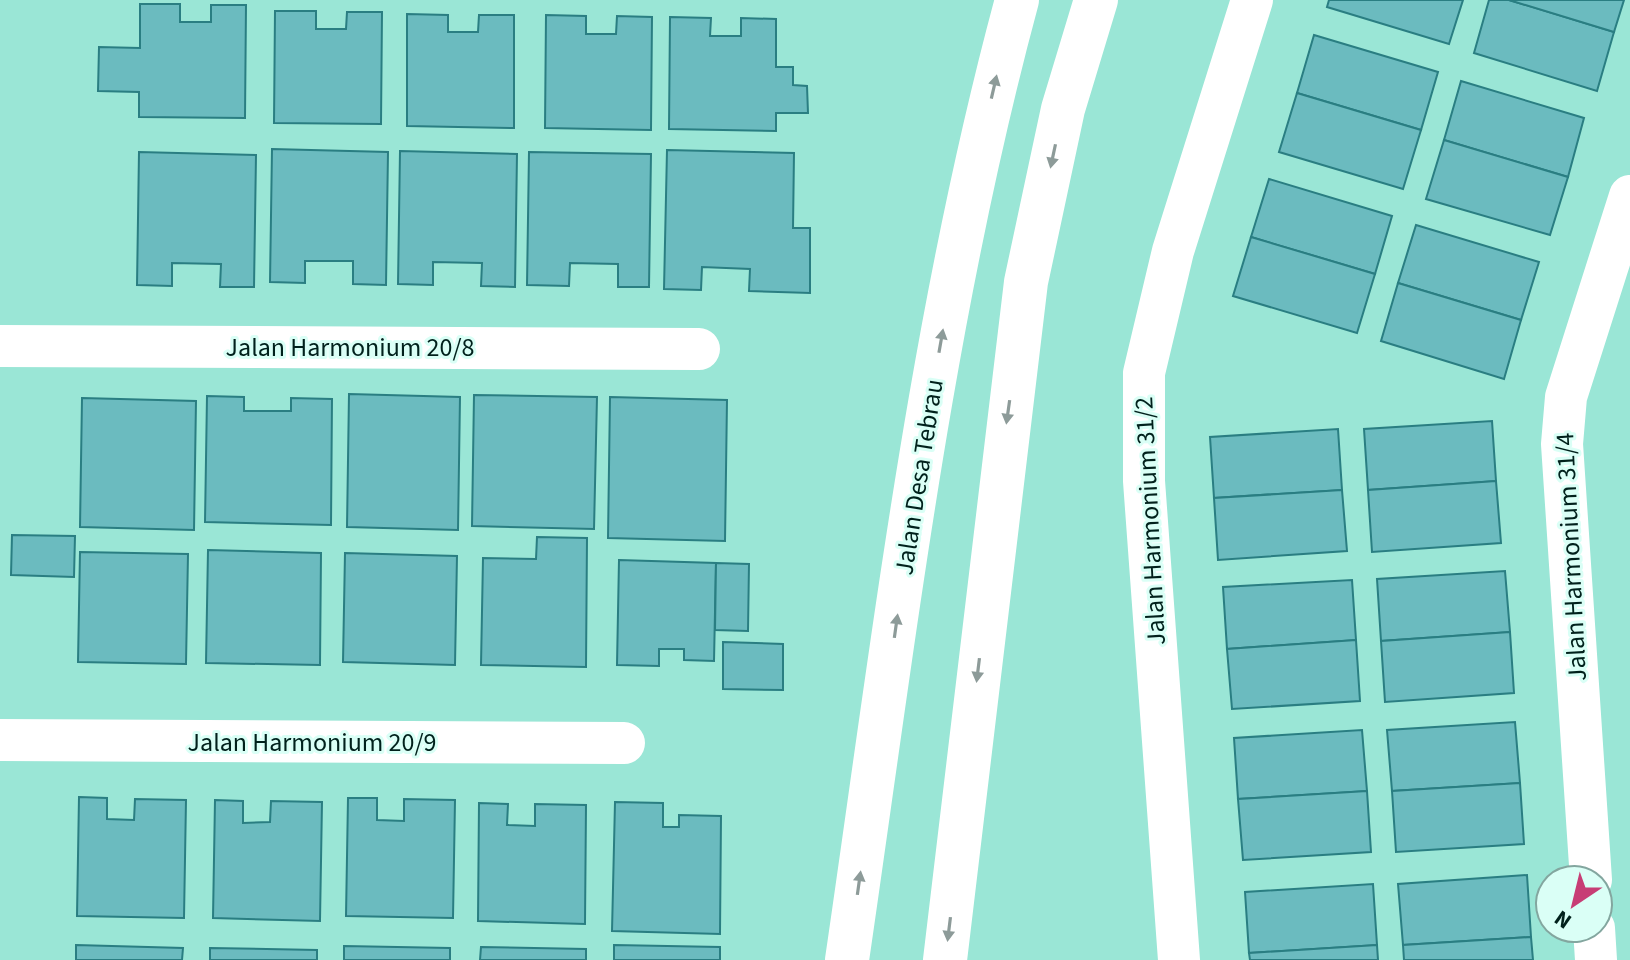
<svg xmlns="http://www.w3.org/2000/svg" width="1630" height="960" viewBox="0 0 1630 960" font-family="'Source Sans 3',sans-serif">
<rect width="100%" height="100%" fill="#9ae6d6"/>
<g fill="#6bbbbf" stroke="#2a7e82" stroke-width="2">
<polygon points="1329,0 1463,0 1449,44 1327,7"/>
<polygon points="1489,0 1509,0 1614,32 1597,91 1474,53"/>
<polygon points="1509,0 1624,0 1614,32"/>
<polygon points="140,4 180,4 180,22 211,22 211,5 246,5 245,118 139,117 139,92 98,91 99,47 140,48"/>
<polygon points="275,11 316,11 316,29 346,29 347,12 382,12 381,124 274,123"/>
<polygon points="407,14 448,15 448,32 478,32 479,15 514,15 514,128 407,126"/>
<polygon points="546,15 586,16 586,34 616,34 617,16 652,17 651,130 545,128"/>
<polygon points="670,17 711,18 710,36 741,36 741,18 776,19 776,67 793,67 793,85 807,86 808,113 776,113 776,131 669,129"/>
<polygon points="1314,35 1438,72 1421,130 1297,93"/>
<polygon points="1461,81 1584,118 1568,177 1444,140"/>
<polygon points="1297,93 1421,130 1403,189 1279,152"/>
<polygon points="1444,140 1568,177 1550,235 1426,199"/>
<polygon points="272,149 388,152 386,285 353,284 353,261 305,261 305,283 270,282"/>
<polygon points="667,150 794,153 793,228 810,228 810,293 749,291 750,269 702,267 701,290 664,289"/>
<polygon points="400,151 517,154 515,287 481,286 482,263 433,262 433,285 398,284"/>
<polygon points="139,152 256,155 254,287 220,287 221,264 172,263 172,286 137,285"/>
<polygon points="529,152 651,154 649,287 618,287 618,264 570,263 569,286 527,285"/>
<polygon points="1269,179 1392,216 1375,274 1251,237"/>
<polygon points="1416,225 1539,262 1521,320 1398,283"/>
<polygon points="1251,237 1375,274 1357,333 1233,296"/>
<polygon points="1398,283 1521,320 1504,379 1381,341"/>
<polygon points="349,394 460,397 458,530 347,527"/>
<polygon points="474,395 597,397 594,529 472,526"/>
<polygon points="207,396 244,397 244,411 291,411 291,398 332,399 331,525 205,522"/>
<polygon points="610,397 727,400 725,541 608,538"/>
<polygon points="82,398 196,401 194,530 80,527"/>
<polygon points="1492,421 1496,481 1368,490 1364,429"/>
<polygon points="1338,429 1342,490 1214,498 1210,437"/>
<polygon points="1496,481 1501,543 1372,552 1368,490"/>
<polygon points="1342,490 1347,551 1218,560 1214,498"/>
<polygon points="12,535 75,536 74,577 11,575"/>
<polygon points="537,537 587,538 586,667 481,665 483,558 536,559"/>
<polygon points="208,550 321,553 320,665 206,663"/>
<polygon points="80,552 188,554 186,664 78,662"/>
<polygon points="345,553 457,556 455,665 343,662"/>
<polygon points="619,560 716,563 714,661 684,660 684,649 659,649 659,666 617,665"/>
<polygon points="716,563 749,564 748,631 715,630"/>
<polygon points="1505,571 1510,632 1381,641 1377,579"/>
<polygon points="1352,580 1356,640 1227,649 1223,587"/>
<polygon points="1510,632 1514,693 1385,702 1381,641"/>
<polygon points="1356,640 1360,701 1232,709 1227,649"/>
<polygon points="723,642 783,644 783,690 723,689"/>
<polygon points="1515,722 1520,783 1392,791 1387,730"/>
<polygon points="1362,730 1367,791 1238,799 1234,738"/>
<polygon points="1520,783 1524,844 1396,852 1392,791"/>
<polygon points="1367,791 1371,852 1243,860 1238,799"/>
<polygon points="79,797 107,798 107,819 134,820 135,799 186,800 184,918 77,916"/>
<polygon points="348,798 377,798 377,820 404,821 404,799 455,800 453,918 346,916"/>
<polygon points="215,800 243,801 243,823 270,822 271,801 322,802 320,921 213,918"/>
<polygon points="615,802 663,803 663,827 679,827 679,815 721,816 720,934 612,931"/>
<polygon points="479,803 508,804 507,825 535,826 535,804 586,805 585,924 478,921"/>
<polygon points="1527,875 1531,937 1403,945 1398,884"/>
<polygon points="1373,884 1377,945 1249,953 1245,892"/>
<polygon points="1531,937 1533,960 1404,960 1403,945"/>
<polygon points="76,945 183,948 182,960 76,960"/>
<polygon points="614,945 720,947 720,960 614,960"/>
<polygon points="1377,945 1378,960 1250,960 1249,953"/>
<polygon points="344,946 450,948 450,960 344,960"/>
<polygon points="481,947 586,949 586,960 480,960"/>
<polygon points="210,948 317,950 317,960 210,960"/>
</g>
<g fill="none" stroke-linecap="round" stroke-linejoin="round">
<g stroke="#fff" stroke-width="42">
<polyline points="0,346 699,349"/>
<polyline points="0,740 624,743"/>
<polyline points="1591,880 1562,444 1566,397 1630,196"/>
<polyline points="1594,928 1596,960"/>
<polyline points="1179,960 1144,481 1144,373 1173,251 1252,0"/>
</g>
<g stroke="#fff" stroke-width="44">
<path d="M847 960C894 638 932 314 1017 0"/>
<polyline points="945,960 1026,282 1063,109 1096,0"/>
</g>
</g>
<defs><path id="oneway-solid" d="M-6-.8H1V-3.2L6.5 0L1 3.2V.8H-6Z" transform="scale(2)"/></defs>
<g fill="#8d9b99">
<use href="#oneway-solid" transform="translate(994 87) rotate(-77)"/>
<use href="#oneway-solid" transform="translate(1053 156) rotate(102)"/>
<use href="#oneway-solid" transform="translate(941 341) rotate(-80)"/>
<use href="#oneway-solid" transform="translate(1008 412) rotate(98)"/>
<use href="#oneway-solid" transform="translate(896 626) rotate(-82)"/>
<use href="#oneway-solid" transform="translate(978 670) rotate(97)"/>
<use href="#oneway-solid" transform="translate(859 883) rotate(-82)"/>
<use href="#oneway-solid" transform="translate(949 929) rotate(97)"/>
</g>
<g text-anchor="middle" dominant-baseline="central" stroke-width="6" stroke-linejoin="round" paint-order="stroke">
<g font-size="26" fill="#01211c" stroke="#dafff6">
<text x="350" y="347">Jalan Harmonium 20/8</text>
<text transform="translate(919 477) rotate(-81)">Jalan Desa Tebrau</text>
<text transform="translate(1150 521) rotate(-93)">Jalan Harmonium 31/2</text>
<text transform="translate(1571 557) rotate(-93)">Jalan Harmonium 31/4</text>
<text x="312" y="742">Jalan Harmonium 20/9</text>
</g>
</g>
<g transform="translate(1574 904) rotate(215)"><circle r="38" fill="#dafff6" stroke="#83a69f" stroke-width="2"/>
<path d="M0-6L14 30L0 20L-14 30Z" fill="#c73d75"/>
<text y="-12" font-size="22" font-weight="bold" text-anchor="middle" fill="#01211c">N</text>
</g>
</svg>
